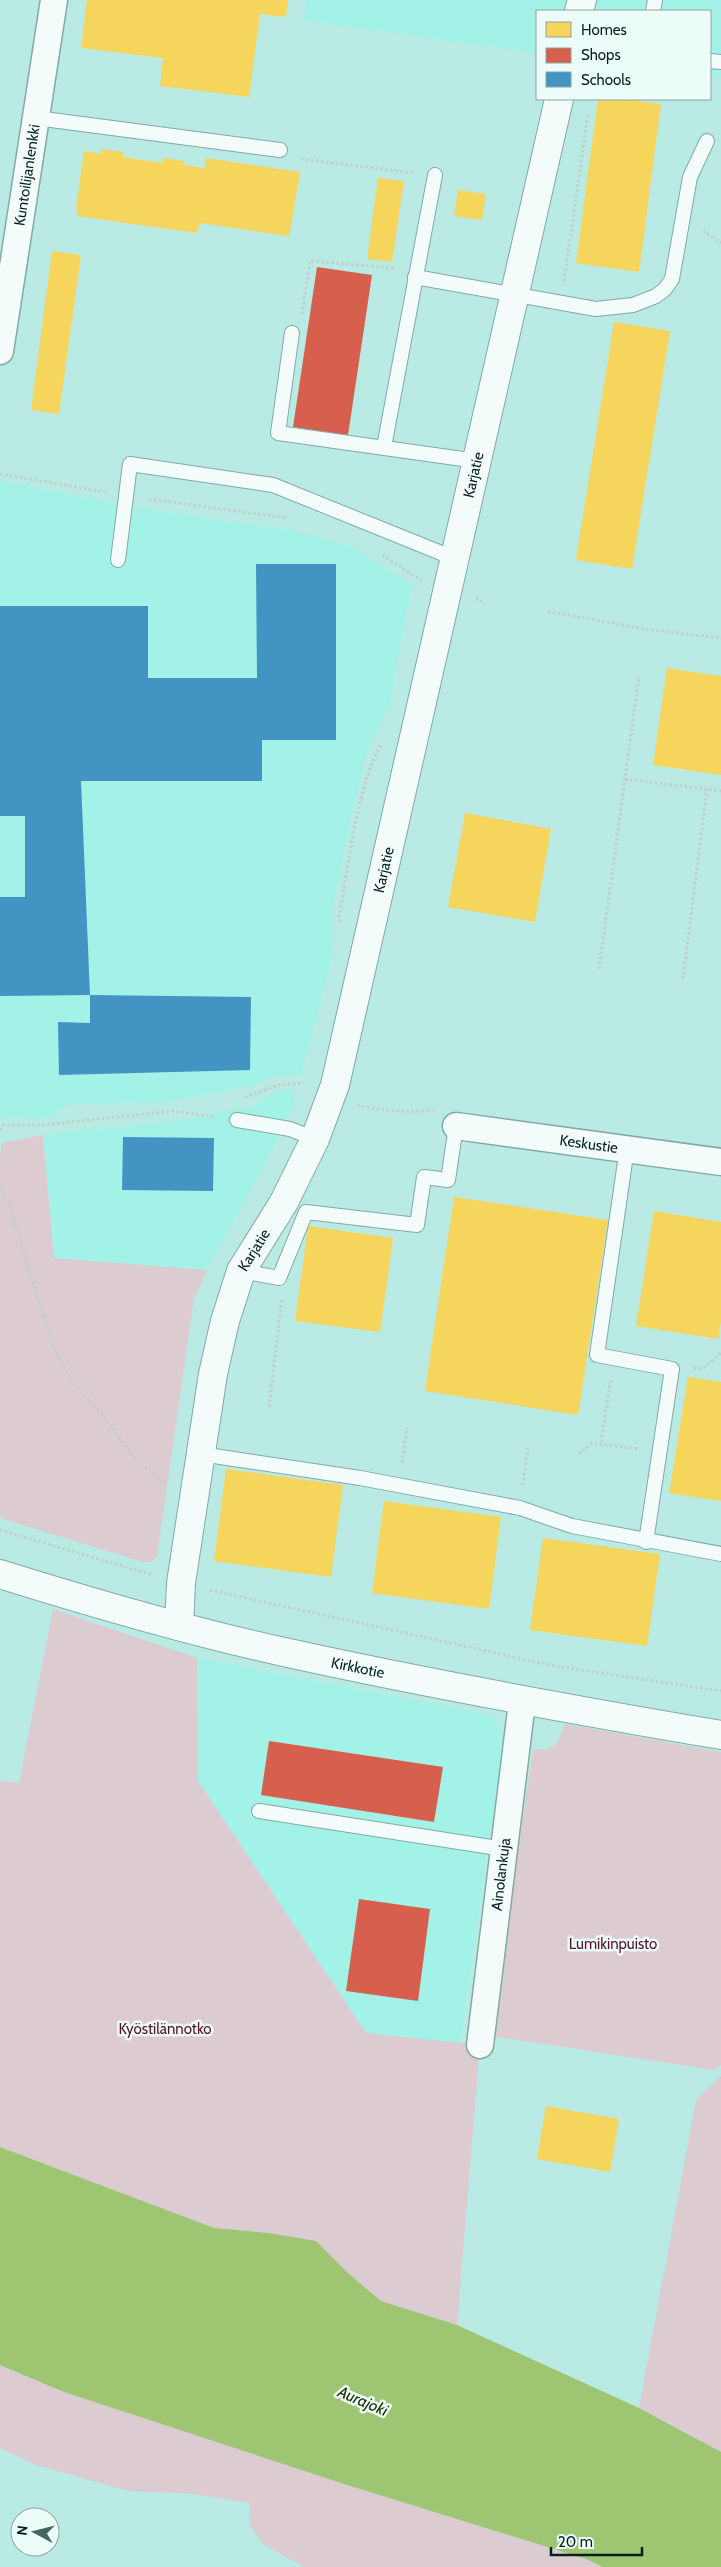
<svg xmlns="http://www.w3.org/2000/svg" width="721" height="2567" viewBox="0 0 721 2567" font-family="Cabin,sans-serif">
<rect width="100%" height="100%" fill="#b9eae3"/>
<g fill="#a3f2e7">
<polygon points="306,0 721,0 721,78 710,77 710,11 537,11 537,53 304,20"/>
<polygon points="0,481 151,510 291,530 352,547 412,585 389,704 364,759 331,914 333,954 301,1075 269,1076 255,1085 167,1102 70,1104 47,1119 8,1116 0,1120"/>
<polygon points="292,1089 295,1100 276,1142 207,1270 54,1258 43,1135 176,1121 253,1106 276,1092"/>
<polygon points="197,1658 493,1716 504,1736 460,2043 366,2033 198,1781"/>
</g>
<g fill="#dccbd1">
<polygon points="43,1135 54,1258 207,1270 194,1299 157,1556 151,1562 143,1562 0,1518 0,1156 2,1143"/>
<polygon points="53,1609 197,1658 198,1781 366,2033 480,2045 457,2325 381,2301 349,2274 269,2233 214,2228 0,2147 0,1781 19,1783"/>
<polygon points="565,1724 721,1752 721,2065 714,2070 491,2036 533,1749 546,1750 557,1744"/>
<polygon points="721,2076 721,2452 639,2408 696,2100"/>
<polygon points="0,2365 64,2392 344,2484 586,2559 603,2567 304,2567 263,2544 249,2524 250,2503 195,2494 128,2491 36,2465 0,2448"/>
</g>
<polygon fill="#9ec572" points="0,2147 214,2228 269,2233 316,2241 349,2274 381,2301 457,2325 639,2408 721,2452 721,2567 603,2567 586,2559 344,2484 64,2392 0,2365"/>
<g fill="#f6d55c">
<polygon points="87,0 288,0 286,17 260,14 249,97 160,86 163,58 81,48"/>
<polygon points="598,99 622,99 661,104 639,272 576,263"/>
<polygon points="101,149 123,152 123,157 162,163 163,158 184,161 184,165 205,168 206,158 300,172 289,236 200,223 197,233 77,216 78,209 76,209 84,151 101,154"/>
<polygon points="378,178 404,181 392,262 367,259"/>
<polygon points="458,190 486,194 482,220 454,216"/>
<polygon points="52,251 81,255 59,414 31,410"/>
<polygon points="614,322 670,331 632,569 576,560"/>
<polygon points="667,668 721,676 721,775 653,765"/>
<polygon points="465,813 551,829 535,922 448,907"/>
<polygon points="454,1197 608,1220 578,1415 425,1391"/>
<polygon points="654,1211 721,1222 721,1322 718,1339 636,1326"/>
<polygon points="308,1226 393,1238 380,1332 295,1321"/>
<polygon points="688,1377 721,1382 721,1501 669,1493"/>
<polygon points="226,1469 343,1485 331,1577 214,1561"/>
<polygon points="384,1501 501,1517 489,1609 372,1593"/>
<polygon points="543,1538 660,1554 647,1646 530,1630"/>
<polygon points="546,2106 619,2119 610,2172 537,2159"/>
</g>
<g fill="#d6604d">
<polygon points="317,267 372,275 348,435 293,427"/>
<polygon points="269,1741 443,1767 434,1822 261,1795"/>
<polygon points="359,1899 430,1909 418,2001 346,1991"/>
</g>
<g fill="#4393c3">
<polygon points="256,564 336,564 336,740 262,740 262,781 81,781 90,995 0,996 0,897 25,897 25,816 0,816 0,606 148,606 148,678 257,678"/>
<polygon points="90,995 251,997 250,1070 59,1075 58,1022 90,1023"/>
<polygon points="123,1137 214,1138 213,1191 122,1190"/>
</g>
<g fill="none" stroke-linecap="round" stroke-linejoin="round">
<defs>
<g id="lane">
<polyline points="653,11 655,0"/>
<polyline points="710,61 721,62"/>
<polyline points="36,118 280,150"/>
<polyline points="415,277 596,309 633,305 656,296 665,289 672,279 690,177 707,141"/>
<polyline points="292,333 278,433 477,461"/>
<polyline points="384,447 435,175"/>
<polyline points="118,560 130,464 273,485 456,559"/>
<polyline points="237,1120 290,1129 315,1139"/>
<polyline points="627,1148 597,1355 672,1369 646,1542"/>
<polyline points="241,1271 279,1278 306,1212 417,1225 424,1177 448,1180 456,1126"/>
<polyline points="201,1454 360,1478 520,1508 572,1526 721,1554"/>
<polyline points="259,1811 504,1849"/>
</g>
<g id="street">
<path id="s1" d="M0 351 54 0"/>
<path id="s2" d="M456 1126 721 1162"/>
<path id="s3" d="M480 2045 522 1702"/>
</g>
<g id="secondary">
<polyline points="579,11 582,0"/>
<path id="s4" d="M0 1574C93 1603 188 1631 284 1652 429 1684 574 1710 721 1735"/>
<path id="s5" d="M179 1626 181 1583 213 1374 225 1321 241 1271 284 1202 315 1139 335 1085 559 99"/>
</g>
</defs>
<use href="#lane" stroke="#82aaa5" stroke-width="16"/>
<use href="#street" stroke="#82aaa5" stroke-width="29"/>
<use href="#secondary" stroke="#82aaa5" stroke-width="30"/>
<g stroke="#c1cfcd" stroke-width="3" stroke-dasharray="2.5 2.5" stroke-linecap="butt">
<polyline points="301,159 414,173"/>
<polyline points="703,231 721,243"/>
<polyline points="564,281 588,114"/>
<polyline points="302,314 310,261 394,268"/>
<polyline points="0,474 105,492"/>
<polyline points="149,499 288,518"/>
<polyline points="382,555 421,580"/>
<polyline points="476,598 485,604"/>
<polyline points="548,611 643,629 721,638"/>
<polyline points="625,779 721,791"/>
<path d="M340 922 339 917C349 864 356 790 381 744"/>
<polyline points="599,969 639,676"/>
<polyline points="683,979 707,789"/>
<polyline points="245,1097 279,1085 304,1083"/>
<path d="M357 1105C383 1111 406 1113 433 1110"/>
<polyline points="0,1130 3,1125 43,1125 173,1111 215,1117"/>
<polyline points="0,1188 8,1201 53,1346 70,1379 105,1418 136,1460 166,1483"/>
<polyline points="694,1368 702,1369 721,1353"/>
<polyline points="269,1407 282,1298"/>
<polyline points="601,1442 611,1379"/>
<polyline points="579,1454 592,1443 639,1449"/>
<polyline points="402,1463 407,1428"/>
<polyline points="523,1485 528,1446"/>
<polyline points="0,1530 153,1575"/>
<polyline points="210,1590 555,1666 721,1691"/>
</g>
<use href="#lane" stroke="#f4fcfb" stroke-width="14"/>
<use href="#street" stroke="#f4fcfb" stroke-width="26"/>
<use href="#secondary" stroke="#f4fcfb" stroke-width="28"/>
</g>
<g text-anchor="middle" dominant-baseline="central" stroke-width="5" stroke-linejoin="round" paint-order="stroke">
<g font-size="15" fill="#04211e" stroke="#ecfcf9">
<text stroke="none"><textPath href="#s1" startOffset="178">Kuntoilijanlenkki</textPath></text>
<text stroke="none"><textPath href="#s5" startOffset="1196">Karjatie</textPath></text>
<text stroke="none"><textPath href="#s5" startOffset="791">Karjatie</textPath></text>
<text stroke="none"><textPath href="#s2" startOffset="134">Keskustie</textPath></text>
<text stroke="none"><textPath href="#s5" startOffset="386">Karjatie</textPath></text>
<text stroke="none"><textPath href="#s4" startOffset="370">Kirkkotie</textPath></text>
<text stroke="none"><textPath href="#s3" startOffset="172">Ainolankuja</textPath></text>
</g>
<g font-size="15" fill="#59102b" stroke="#ecfcf9">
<text x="613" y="1944">Lumikinpuisto</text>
<text x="165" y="2029">Kyöstilännotko</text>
</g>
<g font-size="16" font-style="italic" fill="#222f00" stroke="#ecfcf9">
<text transform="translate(363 2401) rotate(23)">Aurajoki</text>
</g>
</g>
<rect x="536" y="10" width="175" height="90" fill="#ecfcf9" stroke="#8fa4a1"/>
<rect x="546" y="22" width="25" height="15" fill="#f6d55c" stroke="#8fa4a1"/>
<text x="581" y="35" font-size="15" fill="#04211e">Homes</text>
<rect x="546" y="48" width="25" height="15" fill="#d6604d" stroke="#8fa4a1"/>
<text x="581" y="60" font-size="15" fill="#04211e">Shops</text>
<rect x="546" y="72" width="25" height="15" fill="#4393c3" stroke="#8fa4a1"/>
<text x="581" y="85" font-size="15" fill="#04211e">Schools</text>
<g transform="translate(35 2532) rotate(277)"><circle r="24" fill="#ecfcf9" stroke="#8fa4a1"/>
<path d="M0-4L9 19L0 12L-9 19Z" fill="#436763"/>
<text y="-8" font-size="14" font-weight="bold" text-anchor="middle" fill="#04211e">N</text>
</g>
<path d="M551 2547v8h91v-8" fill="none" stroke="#04211e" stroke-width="2.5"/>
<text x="558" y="2547" font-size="15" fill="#04211e" stroke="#ecfcf9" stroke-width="4" paint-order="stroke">20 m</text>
</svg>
